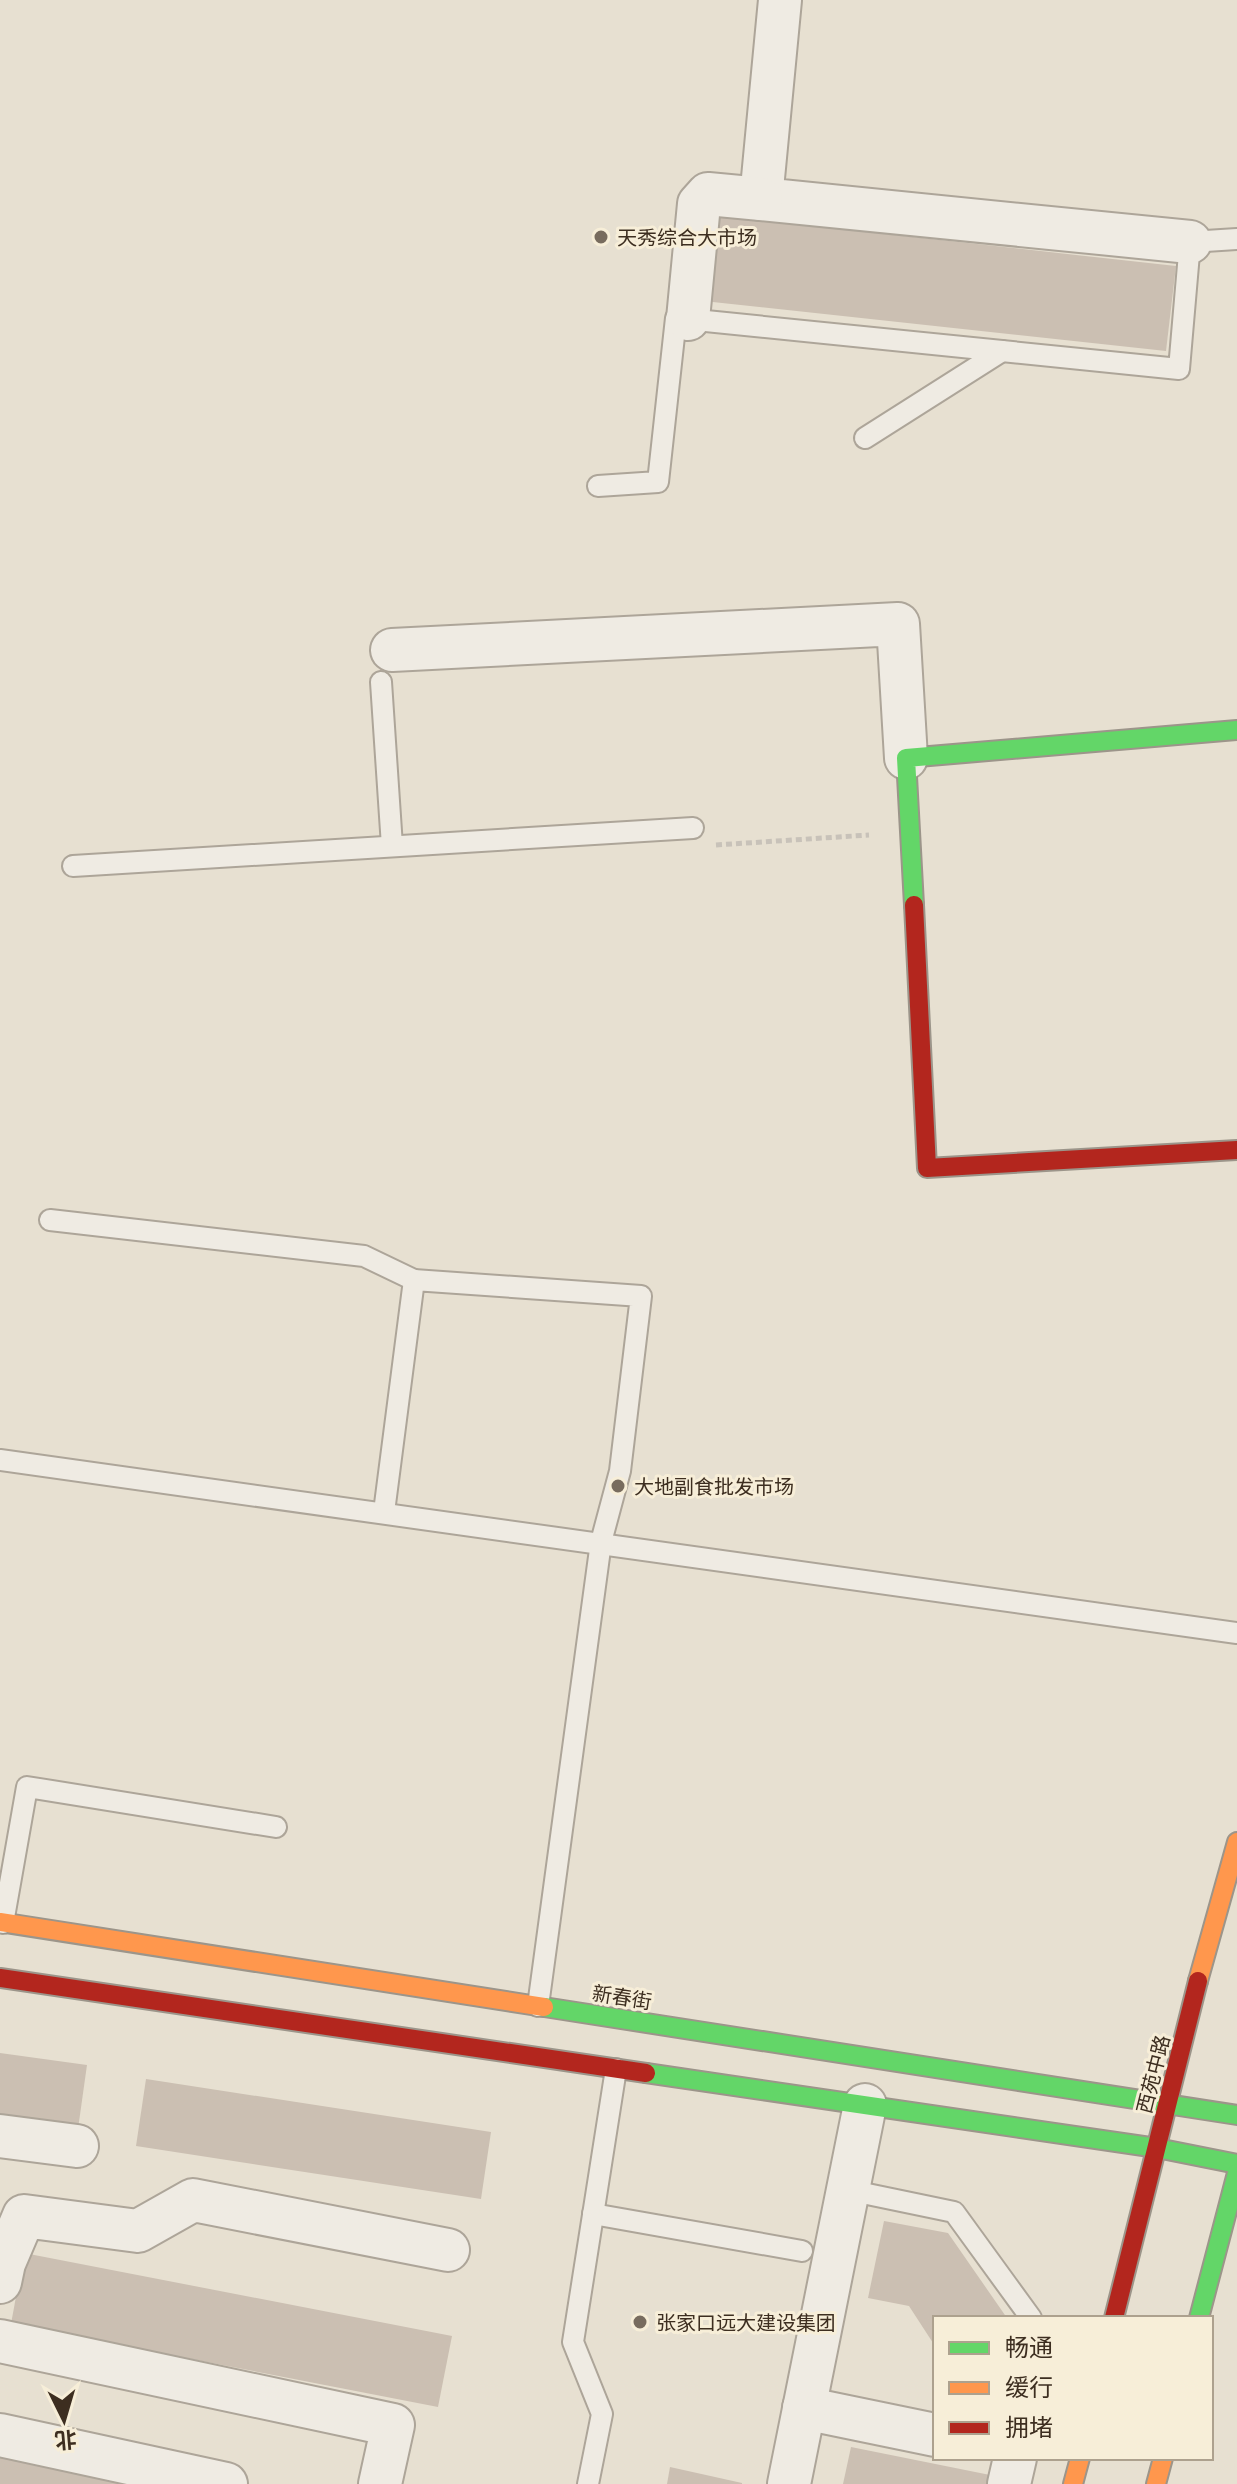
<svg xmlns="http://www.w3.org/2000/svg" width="1237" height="2484" viewBox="0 0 1237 2484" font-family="'PT Serif','Noto Sans SC',serif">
<rect width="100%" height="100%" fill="#e7e0d1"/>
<g fill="#cbbfb2">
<polygon points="704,214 1176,266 1166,351 694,300"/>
<polygon points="0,2053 87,2065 77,2136 0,2126"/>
<polygon points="146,2079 491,2132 481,2199 136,2146"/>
<polygon points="884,2221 948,2233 1007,2318 935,2318 935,2346 909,2306 868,2298"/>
<polygon points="24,2253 452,2336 438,2407 11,2324"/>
<polygon points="851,2447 1000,2477 999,2484 843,2484"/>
<polygon points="0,2457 119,2483 118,2484 0,2484"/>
<polygon points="670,2467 742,2483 742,2484 667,2484"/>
</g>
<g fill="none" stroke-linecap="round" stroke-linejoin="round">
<defs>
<g id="lane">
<polyline points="865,438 1002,351"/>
<polyline points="598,486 658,482 676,318 1179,369 1190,242 1237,239"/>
<polyline points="381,682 392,846"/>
<polyline points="73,866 693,828"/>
<polyline points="50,1220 364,1256 414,1280"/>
<polyline points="0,1460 1237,1633"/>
<polyline points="384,1512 414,1280 641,1296 620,1471 601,1542 538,2006"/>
<polyline points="3,1923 27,1787 276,1827"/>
<polyline points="848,2190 954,2212 1031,2318"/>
<polyline points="593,2214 802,2251"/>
<polyline points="588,2484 602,2414 573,2342 616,2069"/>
</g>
<g id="street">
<polyline points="780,0 761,199 1190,242"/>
<polyline points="688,319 699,204 708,194 761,199"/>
<polyline points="392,650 898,624 906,758"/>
<polyline points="0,2136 77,2146"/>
<polyline points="0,2282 4,2263 24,2216 138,2231 193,2200 448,2250"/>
<polyline points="0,2341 393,2425 380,2484"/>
<polyline points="804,2408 935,2435"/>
<polyline points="0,2435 226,2484"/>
<polyline points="789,2484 865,2105"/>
<polyline points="1009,2484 1015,2458"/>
</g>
<g id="fast">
<polyline points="914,905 906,758 1237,730"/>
<polyline points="544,2007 1237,2115"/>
<polyline points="646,2073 1157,2148 1237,2164"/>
<polyline points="1199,2318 1237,2173"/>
</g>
<g id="slow">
<polyline points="0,1922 544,2007"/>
<polyline points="1198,1981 1237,1842"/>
<polyline points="1073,2484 1080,2458"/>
<polyline points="1156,2484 1163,2458"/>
</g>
<g id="jam">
<polyline points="914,905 927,1168 1237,1150"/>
<polyline points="0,1978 646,2073"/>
<polyline points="1114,2318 1198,1981"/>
</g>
</defs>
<use href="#lane" stroke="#ada599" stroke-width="24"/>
<use href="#street" stroke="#ada599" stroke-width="46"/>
<use href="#fast" stroke="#9c958a" stroke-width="22"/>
<use href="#slow" stroke="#9c958a" stroke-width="22"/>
<use href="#jam" stroke="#9c958a" stroke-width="22"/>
<polyline stroke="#c8c2b9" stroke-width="5" stroke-dasharray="6 4" stroke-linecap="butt" points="716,845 869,835"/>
<use href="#lane" stroke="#efebe3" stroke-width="20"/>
<use href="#street" stroke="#efebe3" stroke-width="42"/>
<use href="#fast" stroke="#63d668" stroke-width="18"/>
<use href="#slow" stroke="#ff974d" stroke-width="18"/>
<use href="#jam" stroke="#b3261e" stroke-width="18"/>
</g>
<g fill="#786c5e" stroke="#f7eed8" stroke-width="3">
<circle cx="601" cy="237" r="8"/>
<circle cx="618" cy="1486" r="8"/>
<circle cx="640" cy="2322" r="8"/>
</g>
<g text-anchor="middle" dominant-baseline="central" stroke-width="6" stroke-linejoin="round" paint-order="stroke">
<g font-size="20" fill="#3d2e20" stroke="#f7eed8" text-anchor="start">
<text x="617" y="237">天秀综合大市场</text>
<text x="634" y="1486">大地副食批发市场</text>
<text x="656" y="2322">张家口远大建设集团</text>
</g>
<g font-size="20" fill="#3d2e20" stroke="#f7eed8">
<text transform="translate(622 1997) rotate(9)">新春街</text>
<text transform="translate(1153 2074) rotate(-76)">西苑中路</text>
</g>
</g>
<rect x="933" y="2316" width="280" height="144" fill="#f7eed8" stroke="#ada18e" stroke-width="2"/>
<rect x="949" y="2342" width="40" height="12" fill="#63d668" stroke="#ada18e" stroke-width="2"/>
<text x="1005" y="2356" font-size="24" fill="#3d2e20">畅通</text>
<rect x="949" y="2382" width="40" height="12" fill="#ff974d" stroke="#ada18e" stroke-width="2"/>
<text x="1005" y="2396" font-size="24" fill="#3d2e20">缓行</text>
<rect x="949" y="2422" width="40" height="12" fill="#b3261e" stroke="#ada18e" stroke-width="2"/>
<text x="1005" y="2436" font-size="24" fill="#3d2e20">拥堵</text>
<g transform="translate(64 2420) rotate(175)" stroke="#f7eed8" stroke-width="6" paint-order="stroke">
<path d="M0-6L14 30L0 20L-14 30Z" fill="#3d2e20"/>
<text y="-12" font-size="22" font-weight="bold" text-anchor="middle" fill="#3d2e20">北</text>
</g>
</svg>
